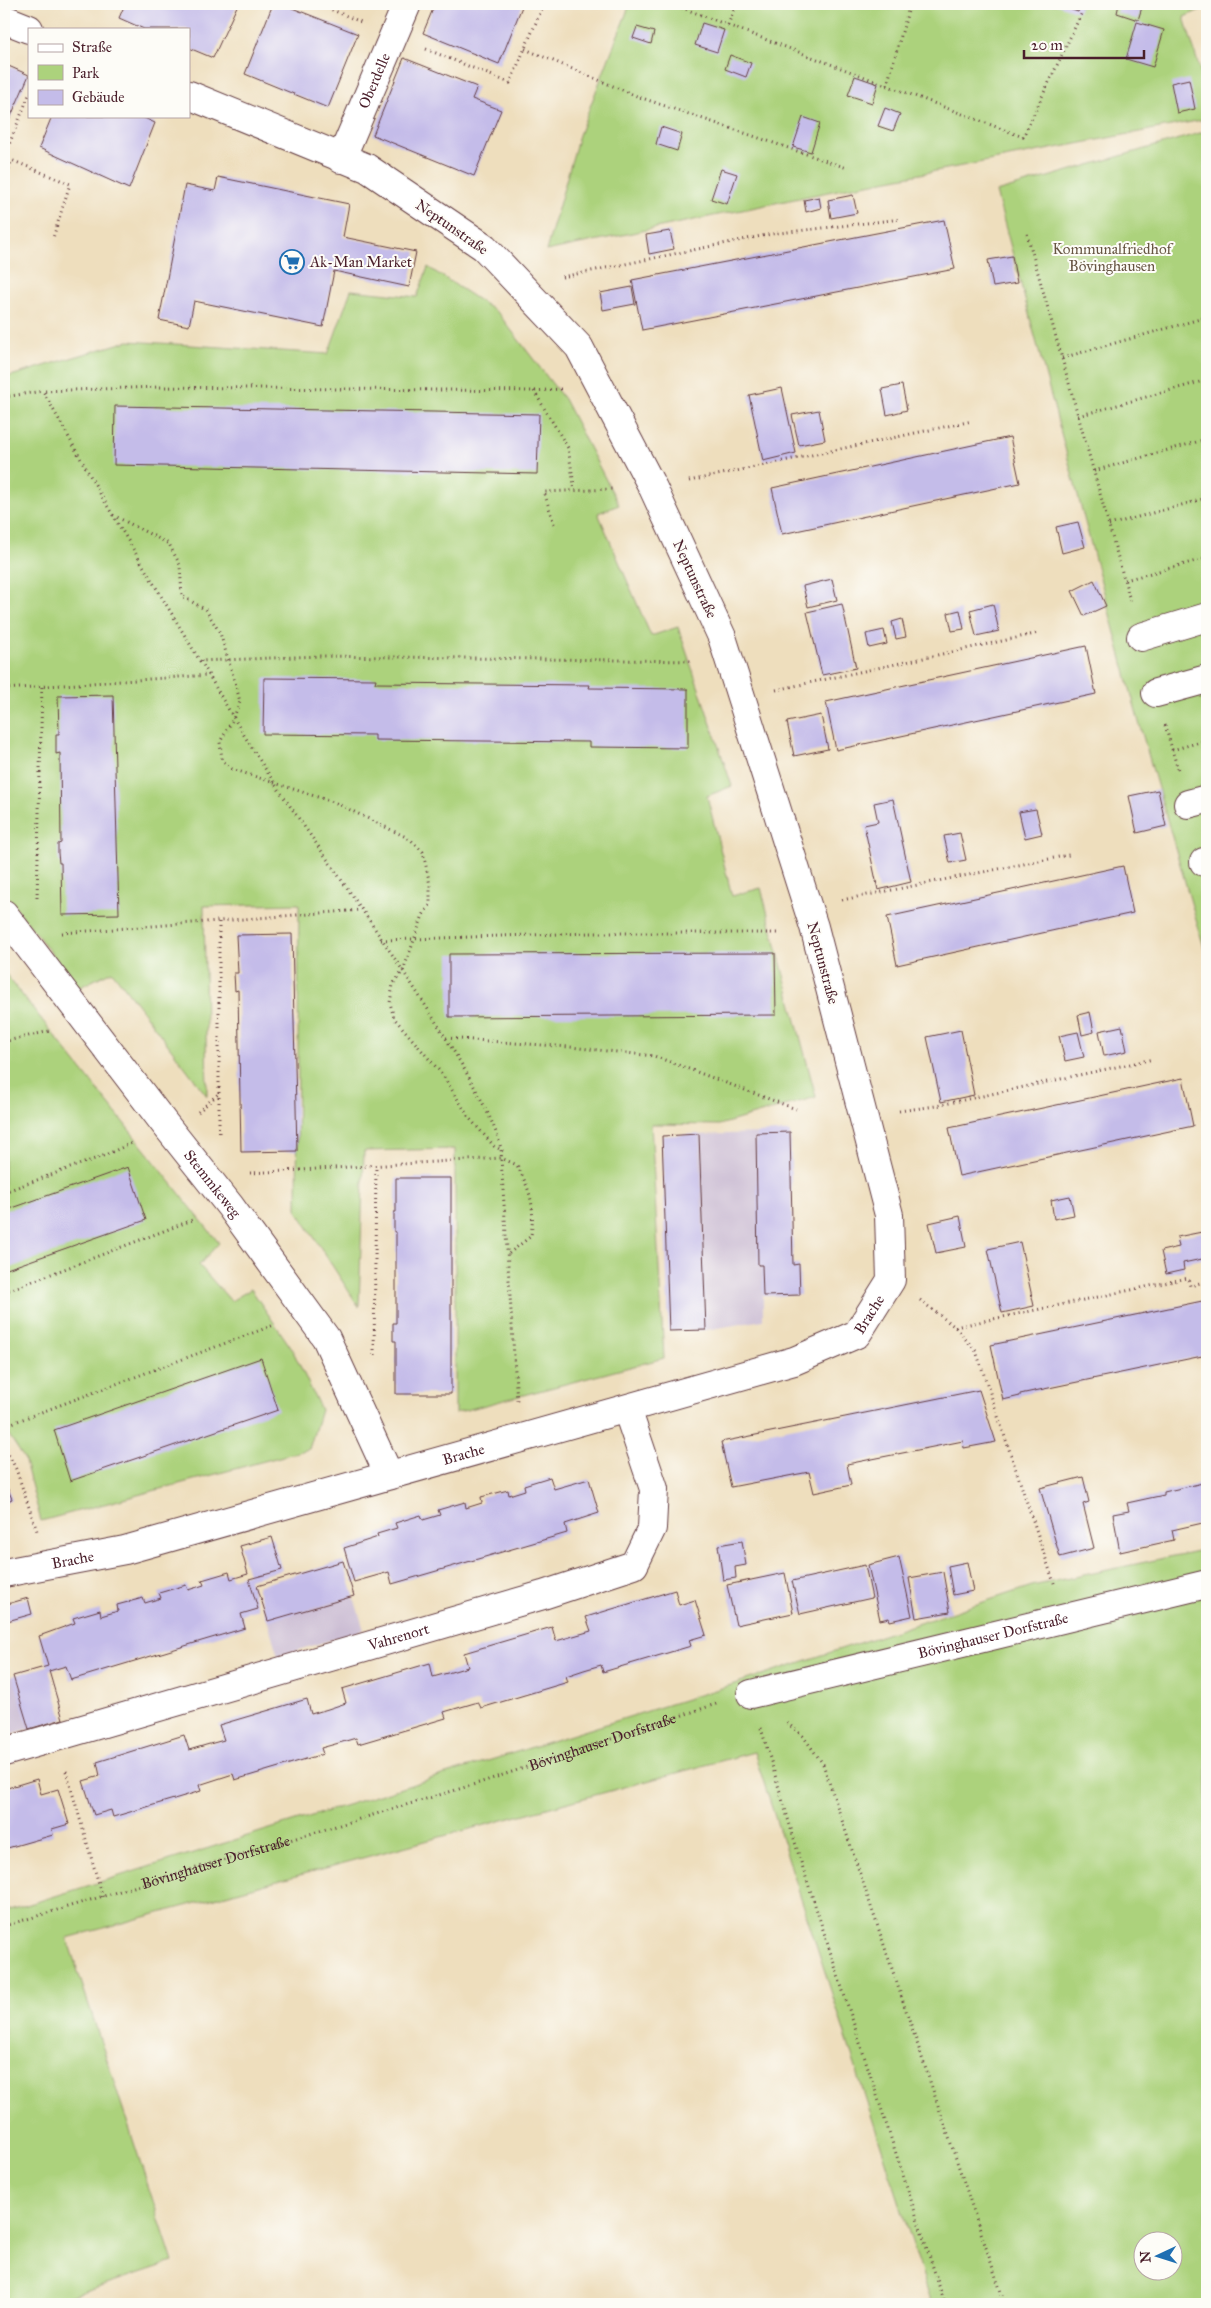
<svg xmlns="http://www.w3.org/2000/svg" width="1211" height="2308" viewBox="0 0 1211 2308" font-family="'IM FELL Great Primer',serif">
<rect width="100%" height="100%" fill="#fdfcf7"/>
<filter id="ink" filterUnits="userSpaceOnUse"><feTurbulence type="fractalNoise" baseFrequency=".02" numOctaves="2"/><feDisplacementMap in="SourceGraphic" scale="10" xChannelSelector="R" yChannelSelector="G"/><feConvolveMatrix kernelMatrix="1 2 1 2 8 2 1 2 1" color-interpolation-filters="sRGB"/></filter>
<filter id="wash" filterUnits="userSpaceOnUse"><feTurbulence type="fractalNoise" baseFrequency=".0096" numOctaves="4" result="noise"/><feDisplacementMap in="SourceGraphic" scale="20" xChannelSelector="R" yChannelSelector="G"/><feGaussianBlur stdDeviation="1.12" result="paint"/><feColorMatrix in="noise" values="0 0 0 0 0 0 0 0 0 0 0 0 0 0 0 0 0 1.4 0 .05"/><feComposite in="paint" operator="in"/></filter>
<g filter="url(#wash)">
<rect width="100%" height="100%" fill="#eedebd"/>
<g fill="#ccbed4">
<polygon points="790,1132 793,1264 799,1264 800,1295 763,1296 763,1320 706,1330 669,1331 662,1136"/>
<polygon points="343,1561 364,1630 278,1656 257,1586"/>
<polygon points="48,1666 63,1719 4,1736 4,1679"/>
</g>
<g fill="#acd27c" stroke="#7b7854" fill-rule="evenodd">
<polygon points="630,4 1207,4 1207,7 1184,17 1207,93 1207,119 847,188 546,251 579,135"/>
<polygon points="1207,131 1207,958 1140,726 996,192"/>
<polygon points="428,267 498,313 564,399 619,505 598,513 651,636 678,627 732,786 707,796 732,896 761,888 816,1097 719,1125 651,1124 664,1358 455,1413 455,1149 364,1151 359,1307 297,1211 299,904 204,906 207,1096 112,971 78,988 4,892 4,378 128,341 328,354 351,290 417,297"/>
<polygon points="4,972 219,1243 199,1265 231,1301 251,1289 292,1349 321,1410 309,1449 41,1521 24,1458 4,1428"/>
<path d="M1207 1549V2304H932L754 1752 67 1938 173 2262 46 2304H4V1912L728 1686 1032 1586ZM1144 2240H1174V2270H1144Z"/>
</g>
<g id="blocks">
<g fill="#c4bce9">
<polygon points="125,4 238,4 213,58 189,48 189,29 144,29 119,18"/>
<polygon points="273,4 282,4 358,34 328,108 245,74"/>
<polygon points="435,4 523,4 499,64 423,33"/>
<polygon points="1055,4 1081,4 1078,12"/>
<polygon points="1119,4 1143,4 1138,20 1117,13"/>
<polygon points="1137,22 1164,30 1153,67 1126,59"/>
<polygon points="702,23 724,30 717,52 695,45"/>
<polygon points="637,27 654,32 651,44 633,38"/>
<polygon points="730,55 751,63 746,77 725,69"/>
<polygon points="404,58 477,87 472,99 501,110 474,176 373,135"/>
<polygon points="4,64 29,75 4,132"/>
<polygon points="855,76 878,84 872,103 848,95"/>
<polygon points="1189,79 1195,109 1177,113 1171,83"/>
<polygon points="885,108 900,114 893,131 878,126"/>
<polygon points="52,116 140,116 155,123 129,189 39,148"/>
<polygon points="803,117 820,123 811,152 793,147"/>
<polygon points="661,127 682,134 677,151 656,144"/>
<polygon points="721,169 737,174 727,204 711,199"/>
<polygon points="218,177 349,204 343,237 416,252 409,287 334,271 323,327 194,301 189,326 159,320 185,185 215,191"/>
<polygon points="853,195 857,213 831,218 828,200"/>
<polygon points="819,197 821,208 806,212 804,200"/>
<polygon points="944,220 955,269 642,330 632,280"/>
<polygon points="670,231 674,249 649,254 646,235"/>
<polygon points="1012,256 1017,283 993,287 988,260"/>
<polygon points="632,287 635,304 603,310 600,293"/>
<polygon points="902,385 907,410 887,415 882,389"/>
<polygon points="782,388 796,453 763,461 749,395"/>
<polygon points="115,406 539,414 537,474 114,465"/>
<polygon points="819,410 825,440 799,445 792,415"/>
<polygon points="1010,437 1020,483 782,534 772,488"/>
<polygon points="1078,522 1085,547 1062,553 1056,527"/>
<polygon points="832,579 837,600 808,607 803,586"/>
<polygon points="1094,580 1106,606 1084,616 1072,591"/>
<polygon points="842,604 856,668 822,675 807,612"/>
<polygon points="993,604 999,631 976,636 970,610"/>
<polygon points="960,610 964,629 952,631 948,613"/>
<polygon points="902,619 906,637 896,639 892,622"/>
<polygon points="884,630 887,644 869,648 866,634"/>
<polygon points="1086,646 1096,694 836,750 826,702"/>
<polygon points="264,678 376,679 375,683 590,685 589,688 688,689 688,748 589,747 589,742 375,740 375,735 263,734"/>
<polygon points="113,695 119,914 62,915 61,863 59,863 58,853 58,844 61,843 60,753 56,754 56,734 59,734 58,696"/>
<polygon points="821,715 828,749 794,756 787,722"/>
<polygon points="1158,790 1166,826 1137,833 1129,796"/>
<polygon points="893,799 911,882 878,890 864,825 878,822 874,803"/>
<polygon points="1036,809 1042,834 1025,838 1019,812"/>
<polygon points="960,833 966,860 950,863 944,836"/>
<polygon points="1123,866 1133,913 897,965 887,917"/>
<polygon points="292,934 297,1151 241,1152 238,990 235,991 234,973 238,973 236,935"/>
<polygon points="775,953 776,1015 449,1017 449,954"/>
<polygon points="1090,1012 1094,1032 1082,1035 1078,1015"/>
<polygon points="1122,1026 1127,1051 1104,1056 1099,1031"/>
<polygon points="961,1030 974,1095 941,1102 927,1037"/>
<polygon points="1078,1032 1084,1057 1065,1061 1059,1036"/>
<polygon points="1183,1078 1193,1126 959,1176 949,1128"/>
<polygon points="790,1132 793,1265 799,1264 800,1295 763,1296 762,1265 758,1265 756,1133"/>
<polygon points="699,1134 706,1330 669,1331 662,1136"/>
<polygon points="128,1167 146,1220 4,1270 4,1211"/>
<polygon points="396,1178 451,1178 451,1394 396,1394 396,1341 393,1341 393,1323 396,1323 396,1232 394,1232 394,1212 396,1212"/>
<polygon points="1070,1196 1074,1215 1054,1219 1051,1200"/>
<polygon points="960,1216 966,1247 936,1253 929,1223"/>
<polygon points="1207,1231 1207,1258 1183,1263 1184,1270 1166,1274 1161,1251 1179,1247 1177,1237"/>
<polygon points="1020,1242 1034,1306 1002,1313 988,1249"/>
<polygon points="1207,1300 1207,1355 1020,1394 1020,1396 1003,1400 991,1345"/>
<polygon points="261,1358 278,1410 70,1481 54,1430"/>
<polygon points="979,1390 996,1442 964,1448 963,1441 847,1464 851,1485 814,1493 809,1472 731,1487 721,1442"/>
<polygon points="550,1477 554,1489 589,1479 599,1513 565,1524 567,1533 392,1584 389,1572 354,1582 344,1548 378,1537 377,1534 397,1528 395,1523 421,1515 423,1520 440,1515 438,1510 465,1502 466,1508 482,1503 481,1497 508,1490 509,1495 525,1490 524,1485"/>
<polygon points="1083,1477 1089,1502 1083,1504 1094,1548 1060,1557 1040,1488"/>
<polygon points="4,1480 12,1499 4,1503"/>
<polygon points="1207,1482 1207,1522 1172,1530 1174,1540 1120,1552 1113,1514 1129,1511 1127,1503 1164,1495 1164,1492"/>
<polygon points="272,1537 282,1570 249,1579 258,1609 241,1614 245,1628 71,1680 66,1666 49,1671 63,1719 29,1729 13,1676 48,1666 39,1636 75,1623 73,1618 100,1610 101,1616 118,1611 117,1605 143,1598 145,1603 161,1598 159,1593 186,1585 188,1590 204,1585 202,1580 229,1572 231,1579 248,1574 240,1546"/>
<polygon points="742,1541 746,1565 735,1567 736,1578 723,1580 718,1545"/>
<polygon points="899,1557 912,1616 890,1621 889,1618 880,1620 868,1565"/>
<polygon points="343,1561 354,1596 268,1621 257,1586"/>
<polygon points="967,1562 973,1591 953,1595 948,1566"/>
<polygon points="865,1565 872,1598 800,1614 792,1581"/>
<polygon points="943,1572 950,1612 916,1618 909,1578"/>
<polygon points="785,1573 793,1613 736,1625 727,1585"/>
<polygon points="675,1590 679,1605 695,1600 706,1635 689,1640 691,1646 603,1672 601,1665 584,1670 566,1676 568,1682 481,1708 478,1702 444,1712 446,1718 358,1744 356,1738 339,1743 321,1748 323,1754 235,1780 233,1774 199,1785 201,1791 113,1817 111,1810 94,1815 83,1781 100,1776 97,1762 184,1735 189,1750 206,1745 224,1740 219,1725 307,1699 311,1714 328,1709 346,1703 342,1689 430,1663 433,1677 451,1672 468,1667 464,1653 552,1627 556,1641 591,1631 586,1617"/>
<polygon points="28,1598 32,1614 4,1622 4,1605"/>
<polygon points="37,1779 41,1794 58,1789 69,1824 52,1829 53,1835 4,1849 4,1789"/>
</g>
</g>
</g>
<g filter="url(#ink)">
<use href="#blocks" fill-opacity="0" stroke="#633c41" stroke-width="1"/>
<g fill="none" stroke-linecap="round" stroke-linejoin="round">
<defs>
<g id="minor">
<polyline points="4,19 29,29"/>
<path id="s2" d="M341 159 407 4"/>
<polyline points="1141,637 1207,617"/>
<polyline points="1156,693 1207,679"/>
<polyline points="1188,804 1207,799"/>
<polyline points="1204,862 1207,862"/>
<path id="s3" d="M4 914 164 1123 230 1206 326 1338 389 1475"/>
<path id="s4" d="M4 1573 125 1550 794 1361 857 1334 891 1280 889 1215 814 927 722 637 653 488 579 347 484 247 367 168 189 95"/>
<path id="s5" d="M751 1694 1207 1584"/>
<path id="s6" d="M4 1752 543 1595 634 1565 652 1528 654 1489 627 1409"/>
</g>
</defs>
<use href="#minor" stroke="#633c41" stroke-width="30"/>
<g stroke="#633c41" stroke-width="3" stroke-dasharray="1 4" stroke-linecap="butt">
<polyline points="318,4 361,22"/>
<polyline points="672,4 1023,137 1086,4"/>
<polyline points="728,25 736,4"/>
<polyline points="426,49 510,83 544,4"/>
<polyline points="525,49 639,97 847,168"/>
<polyline points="887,85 910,4"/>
<polyline points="4,157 70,184 53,238"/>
<polyline points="4,157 29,95"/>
<polyline points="4,183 12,160"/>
<polyline points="1027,234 1131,604"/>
<polyline points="562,277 771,234 901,219"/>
<polyline points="1062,358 1207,317"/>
<polyline points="561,389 534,391 159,387 43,391 102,497 200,661 320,656 694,661"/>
<polyline points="534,391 568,448 575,491"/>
<polyline points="4,397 43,391"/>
<polyline points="1078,416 1207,380"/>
<polyline points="1094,471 1207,439"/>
<polyline points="689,481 972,421"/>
<polyline points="113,515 169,544 180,565 182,596 206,610 220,633 236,685 240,702 233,719 220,742 222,760 232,769 336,803 410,839 423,852 430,885 430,905 423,915 403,971 393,984 390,1003 394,1018 442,1074 470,1119 494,1146 503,1151"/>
<polyline points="554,524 544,492 613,489"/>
<polyline points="1109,525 1207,498"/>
<polyline points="1125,580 1207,558"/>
<path d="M201 661C224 703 249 744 275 784 311 838 511 1113 501 1158L517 1402"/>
<polyline points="4,689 209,675"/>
<polyline points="776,690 1039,633"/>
<polyline points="1165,725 1178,770"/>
<polyline points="1172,750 1207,740"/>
<polyline points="37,898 42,686"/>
<polyline points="842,900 1069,855"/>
<polyline points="62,933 361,910"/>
<polyline points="381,940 590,933 779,933"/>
<polyline points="4,1023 7,1041 50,1031"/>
<polyline points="446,1038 570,1047 654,1056 796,1109"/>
<polyline points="899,1111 936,1106 1153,1059"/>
<polyline points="198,1112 218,1094"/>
<polyline points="219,1133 219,921"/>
<path d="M250 1173 501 1158 517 1165C531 1193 535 1204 531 1236L507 1255"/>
<polyline points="4,1192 103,1156 134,1142"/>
<polyline points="4,1292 195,1219"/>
<polyline points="920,1300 955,1327 976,1351 1055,1586"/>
<polyline points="955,1327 1188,1278 1190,1286 1207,1281"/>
<polyline points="374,1355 376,1166"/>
<polyline points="4,1426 274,1325"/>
<polyline points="4,1446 16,1469 37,1531"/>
<polyline points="787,1723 803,1736 823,1764 1005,2304"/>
<polyline points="761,1728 800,1859 945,2304"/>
<polyline points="66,1771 103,1898"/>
<path id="s1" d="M4 1926 479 1783 719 1703"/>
</g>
<use href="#minor" stroke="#fff" stroke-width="28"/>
</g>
</g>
<defs>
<symbol id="supermarket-ring" viewBox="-11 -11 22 22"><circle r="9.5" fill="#fdfcf7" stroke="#1f6fb2" stroke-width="1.5"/><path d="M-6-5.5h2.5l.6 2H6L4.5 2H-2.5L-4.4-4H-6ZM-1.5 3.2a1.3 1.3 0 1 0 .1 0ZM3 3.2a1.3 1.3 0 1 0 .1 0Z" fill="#1f6fb2"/></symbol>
</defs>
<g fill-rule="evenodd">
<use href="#supermarket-ring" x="278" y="248" width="28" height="28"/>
</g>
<g text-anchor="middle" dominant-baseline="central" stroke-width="4" stroke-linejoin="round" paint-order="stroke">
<g font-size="15" fill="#4a1f2b" stroke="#fdfcf7">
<text stroke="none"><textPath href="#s2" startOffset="85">Oberdelle</textPath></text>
<text transform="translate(452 227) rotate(35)">Neptunstraße</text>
<text transform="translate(695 579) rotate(65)">Neptunstraße</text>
<text transform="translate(823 963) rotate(75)">Neptunstraße</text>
<text stroke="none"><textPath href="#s3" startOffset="341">Stemmkeweg</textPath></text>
<text stroke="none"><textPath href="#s4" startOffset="910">Brache</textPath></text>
<text stroke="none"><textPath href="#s4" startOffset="475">Brache</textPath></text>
<text stroke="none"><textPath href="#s4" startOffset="70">Brache</textPath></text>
<text stroke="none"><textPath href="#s5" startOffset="249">Bövinghauser Dorfstraße</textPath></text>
<text stroke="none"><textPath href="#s6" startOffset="411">Vahrenort</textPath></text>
<text stroke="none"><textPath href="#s1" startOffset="626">Bövinghauser Dorfstraße</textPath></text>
<text stroke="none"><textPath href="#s1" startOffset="221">Bövinghauser Dorfstraße</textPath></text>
</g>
<g font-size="15" fill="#675543" stroke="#fdfcf7">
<text x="1112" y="249">Kommunalfriedhof<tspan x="1112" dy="17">Bövinghausen</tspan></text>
</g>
<g font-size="15" fill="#4a1f2b" stroke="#fdfcf7" text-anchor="start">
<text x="310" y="262">Ak-Man Market</text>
</g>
</g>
<rect width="1211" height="2308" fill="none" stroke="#fdfcf7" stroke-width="20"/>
<rect x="28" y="28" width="162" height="90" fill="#fdfcf7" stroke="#b5a4a5"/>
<rect x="38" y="44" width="25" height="8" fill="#ffffff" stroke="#b5a4a5"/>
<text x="72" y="52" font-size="15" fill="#4a1f2b">Straße</text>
<rect x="38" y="65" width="25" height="15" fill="#acd27c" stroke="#b5a4a5"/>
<text x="72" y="78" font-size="15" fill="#4a1f2b">Park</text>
<rect x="38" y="90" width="25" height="15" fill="#c4bce9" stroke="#b5a4a5"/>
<text x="72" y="102" font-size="15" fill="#4a1f2b">Gebäude</text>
<g transform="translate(1158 2256) rotate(266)"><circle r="24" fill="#fdfcf7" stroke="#b5a4a5"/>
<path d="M0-4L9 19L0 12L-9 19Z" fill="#1f6fb2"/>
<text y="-8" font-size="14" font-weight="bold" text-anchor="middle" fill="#4a1f2b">N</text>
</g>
<path d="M1024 50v8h120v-8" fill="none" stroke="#4a1f2b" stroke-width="2.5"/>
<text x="1031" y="50" font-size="15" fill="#4a1f2b" stroke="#fdfcf7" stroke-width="4" paint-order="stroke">20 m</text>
</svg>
